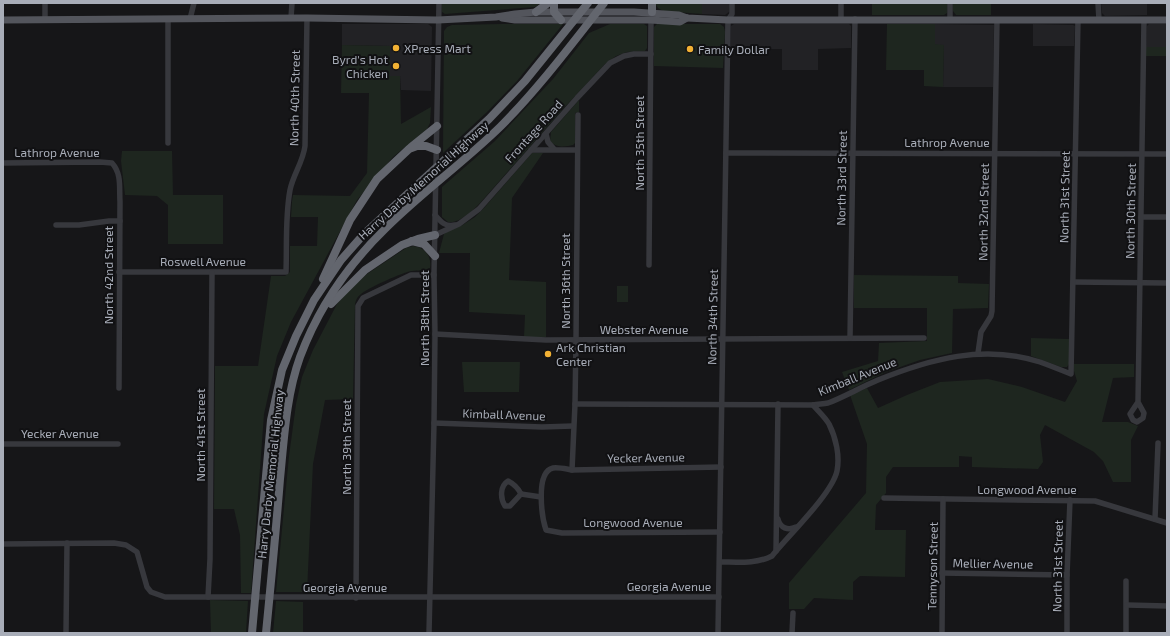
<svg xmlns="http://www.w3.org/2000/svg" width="1170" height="636" viewBox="0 0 1170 636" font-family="'Exo 2',sans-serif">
<rect width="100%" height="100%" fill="#161618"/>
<g fill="#222225">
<polygon points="702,3 730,3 729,12 725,15 702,14"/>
<polygon points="1101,3 1147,3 1147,15 1105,16 1102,13"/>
<polygon points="342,24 428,24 432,27 431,91 401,90 400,76 390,76 390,46 342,45"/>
<polygon points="734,24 849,24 851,26 851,48 818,49 818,70 782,70 782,49 730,49 731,26"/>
<polygon points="935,24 994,25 993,87 943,87 944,45 935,45"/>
<polygon points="1033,24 1073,25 1075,26 1074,46 1033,46"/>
<polygon points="1149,24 1167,24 1167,47 1146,47 1147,26"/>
</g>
<g fill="#1e261f">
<polygon points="442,3 541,3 535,7 445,14 442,12"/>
<polygon points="655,3 702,3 702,14 663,11 658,8"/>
<polygon points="872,3 947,3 947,13 944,15 872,15"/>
<polygon points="953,3 991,3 991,15 956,15 953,11"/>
<polygon points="502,24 563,24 517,81 487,112 443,153 444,31 447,27 452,25"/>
<polygon points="610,24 644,24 647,26 647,48 645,51 627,52 616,56 605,64 563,109 481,202 470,213 459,220 453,222 448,222 442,217 442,187 495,141 523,111 553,79 589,33"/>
<polygon points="657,24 720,24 724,27 725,32 723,68 654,66 654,27"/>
<polygon points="887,24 935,24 935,44 944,45 943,87 924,86 924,70 886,70"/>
<polygon points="342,45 390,46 390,76 400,76 401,124 431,107 430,123 427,129 393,157 357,200 291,322 277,356 264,414 251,593 241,593 240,535 234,509 214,509 215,366 258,366 271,276 285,276 290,272 290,246 317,246 318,217 291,217 292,201 293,195 350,196 367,173 369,93 341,93"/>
<rect x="1146" y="47" width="21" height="9"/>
<path d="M579 100V112L575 113V143L573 145C566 147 555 148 550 141L551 132Z"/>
<polygon points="122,151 172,151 173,195 223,195 223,244 168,244 168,205 157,196 125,195 121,161"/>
<polygon points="532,153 543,153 512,198 509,280 546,282 546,337 524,337 525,315 469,312 470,253 439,253 444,234 447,231 461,226 475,217 484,208"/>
<path d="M413 246C425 247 432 257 430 268 424 271 418 270 412 271 403 272 368 288 361 294 357 297 356 300 355 304L353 399 325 400 313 464 307 592H276L289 456 296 404 302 377 313 350 337 304 348 291 367 274 406 248Z"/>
<polygon points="854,275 958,276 958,283 989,284 988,308 953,309 952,353 920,360 886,372 849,390 842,372 878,361 879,343 927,341 927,308 854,308"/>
<rect x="617" y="286" width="11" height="16"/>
<polygon points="1031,338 1069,339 1069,364 1067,367 1061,367 1031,356"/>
<polygon points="462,362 520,362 519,392 464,392"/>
<polygon points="1074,364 1134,364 1134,377 1113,378 1102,422 1128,422 1138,426 1131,440 1131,482 1113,482 1103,461 1094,452 1045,425 1040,435 1043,462 1038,469 972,467 972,457 959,456 959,467 893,467 886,477 886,493 876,505 875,530 906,530 905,577 860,576 853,582 853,600 814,598 804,609 789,609 789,583 866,493 867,444 850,395 867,388 878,408 907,395 940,382 988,379 1022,387 1065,402 1077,381 1074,371"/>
<polygon points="210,600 248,601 246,633 211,633"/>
<polygon points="276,601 303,602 303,633 273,633"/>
</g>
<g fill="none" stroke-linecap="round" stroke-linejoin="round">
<g stroke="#37383d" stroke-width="5.5">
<polyline points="45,3 45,20"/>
<polyline points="1098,3 1099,20"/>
<polyline points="291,18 292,3"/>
<polyline points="190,19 194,3"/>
<polyline points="841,19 841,3"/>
<polyline points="950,20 950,3"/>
<polyline points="546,134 548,142 554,149"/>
<polyline points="168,143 168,20"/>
<polyline points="531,150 577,150"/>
<polyline points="726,153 1167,154"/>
<path d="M3 163 100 162 112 163C122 174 119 188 120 202L119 388"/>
<path d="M435 215C441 222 445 227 455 225"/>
<polyline points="1141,217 1167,217"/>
<polyline points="56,225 79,225 109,221 120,221"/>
<polyline points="435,235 459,224 479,209 577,98 610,63 624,56 634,54 651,54"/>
<polyline points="649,265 651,20"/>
<path d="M119 272H286C287 245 285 217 290 190 293 175 303 162 305 146L307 18"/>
<polyline points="1073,282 1167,283"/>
<polyline points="435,334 546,340 924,338"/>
<polyline points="850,338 855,19"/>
<polyline points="978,353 981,332 991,316 992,311 997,20"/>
<polyline points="1138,402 1130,414 1133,420 1137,422 1143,418 1144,413 1138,402 1144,20"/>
<path d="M575 404 813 405C818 404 823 404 828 403 844 397 861 387 878 380 930 359 984 344 1040 362 1051 366 1061 370 1071 374L1078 20"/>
<polyline points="434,423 542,427 573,426"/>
<polyline points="3,444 118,444"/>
<polyline points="572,470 575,404 576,340 578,115"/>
<path d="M508 481C514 484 518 488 521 494L510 506H505C500 498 500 486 508 481Z"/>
<polyline points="521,494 541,497"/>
<polyline points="884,498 1095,501 1167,523"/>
<path d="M778 519C780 528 788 531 796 527"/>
<polyline points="1155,519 1158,443"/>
<path d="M720 532 562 533 546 530C542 518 535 472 553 468 558 467 566 469 572 470L721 467"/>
<polyline points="3,544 114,543 126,545 137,552 147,587 151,592 165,597 719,597"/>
<polyline points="776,551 778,404"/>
<path d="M720 562C737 562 757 564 772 556 787 537 832 494 837 471 840 456 836 438 829 424 825 417 818 411 813 405"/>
<polyline points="942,573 1067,575"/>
<polyline points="1126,581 1126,633"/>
<polyline points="208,597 210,559 212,273"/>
<polyline points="356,598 358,306 363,298 411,275 434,275"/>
<polyline points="1127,605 1167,606"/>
<polyline points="66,633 67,543"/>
<polyline points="429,633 434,423 435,334 434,275 439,3"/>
<polyline points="718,633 728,20 732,14 732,3"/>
<polyline points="792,633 793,613"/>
<polyline points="942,633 943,499"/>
<polyline points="1067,633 1067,575 1070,500"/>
</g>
<g stroke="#53555c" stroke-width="7">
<polyline points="502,18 515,20 651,20 680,22 687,18"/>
<polyline points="3,20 307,18 438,20 496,17 515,14 536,12 634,12 679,15 687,18 728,20 1167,20"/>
</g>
<g stroke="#63666e" stroke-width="8">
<polyline points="554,3 554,12 561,20"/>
<polyline points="536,12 548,3"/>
<polyline points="652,12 652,3"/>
<polyline points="411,147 437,126"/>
<polyline points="412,241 424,244 435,256"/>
<polyline points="323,279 350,220 377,179 409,149 417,146 426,146 437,150"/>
<polyline points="331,304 365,270 402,245 418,239 435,235"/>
<polyline points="252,633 271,420 282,370 296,336 314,300 341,260 364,234 489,119 525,81 588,3"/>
<path d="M266 633C271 582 276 531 280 479 284 439 286 396 300 357 318 309 348 265 385 229 421 193 463 163 500 127 538 89 571 45 604 3"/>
</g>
</g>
<g fill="#f2b134" stroke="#111113" stroke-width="1.5">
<circle cx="396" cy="48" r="4"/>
<circle cx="690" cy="49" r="4"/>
<circle cx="396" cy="66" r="4"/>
<circle cx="548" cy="354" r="4"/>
</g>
<g text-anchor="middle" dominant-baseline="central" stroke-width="4" stroke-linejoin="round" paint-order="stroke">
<g font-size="12" fill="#a8adb8" stroke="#111113" text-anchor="start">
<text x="404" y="48">XPress Mart</text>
<text x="698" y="49">Family Dollar</text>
<text x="388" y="59" text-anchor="end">Byrd's Hot<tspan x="388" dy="14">Chicken</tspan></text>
<text x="556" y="347">Ark Christian<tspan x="556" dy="14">Center</tspan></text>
</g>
<g font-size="12" fill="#a8adb8" stroke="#111113">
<text transform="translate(294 98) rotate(-89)">North 40th Street</text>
<text transform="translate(533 131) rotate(-48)">Frontage Road</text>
<text x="947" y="142">Lathrop Avenue</text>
<text transform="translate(639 143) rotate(-90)">North 35th Street</text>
<text x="57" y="152">Lathrop Avenue</text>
<text transform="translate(841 178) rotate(-89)">North 33rd Street</text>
<text transform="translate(423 180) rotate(-42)">Harry Darby Memorial Highway</text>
<text transform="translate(1064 197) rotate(-89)">North 31st Street</text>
<text transform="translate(1130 211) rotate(-89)">North 30th Street</text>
<text transform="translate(983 212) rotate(-89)">North 32nd Street</text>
<text x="203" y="261">Roswell Avenue</text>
<text transform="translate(108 275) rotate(-90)">North 42nd Street</text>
<text transform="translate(565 281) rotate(-90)">North 36th Street</text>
<text transform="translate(712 317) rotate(-89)">North 34th Street</text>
<text transform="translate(424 318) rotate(-90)">North 38th Street</text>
<text x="644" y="329">Webster Avenue</text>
<text transform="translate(857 376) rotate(-22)">Kimball Avenue</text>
<text transform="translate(504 414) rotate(2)">Kimball Avenue</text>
<text x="60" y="433">Yecker Avenue</text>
<text transform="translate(200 435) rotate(-90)">North 41st Street</text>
<text transform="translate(346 447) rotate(-90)">North 39th Street</text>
<text transform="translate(646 457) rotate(-1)">Yecker Avenue</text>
<text transform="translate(270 474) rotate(-84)">Harry Darby Memorial Highway</text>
<text x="1027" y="489">Longwood Avenue</text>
<text x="633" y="522">Longwood Avenue</text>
<text transform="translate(993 563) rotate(1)">Mellier Avenue</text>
<text transform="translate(932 566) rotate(-89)">Tennyson Street</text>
<text transform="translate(1057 566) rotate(-89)">North 31st Street</text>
<text x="669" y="586">Georgia Avenue</text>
<text x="345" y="587">Georgia Avenue</text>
</g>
</g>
<rect width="1170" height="636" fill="none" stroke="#a8adb8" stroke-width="8"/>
</svg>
